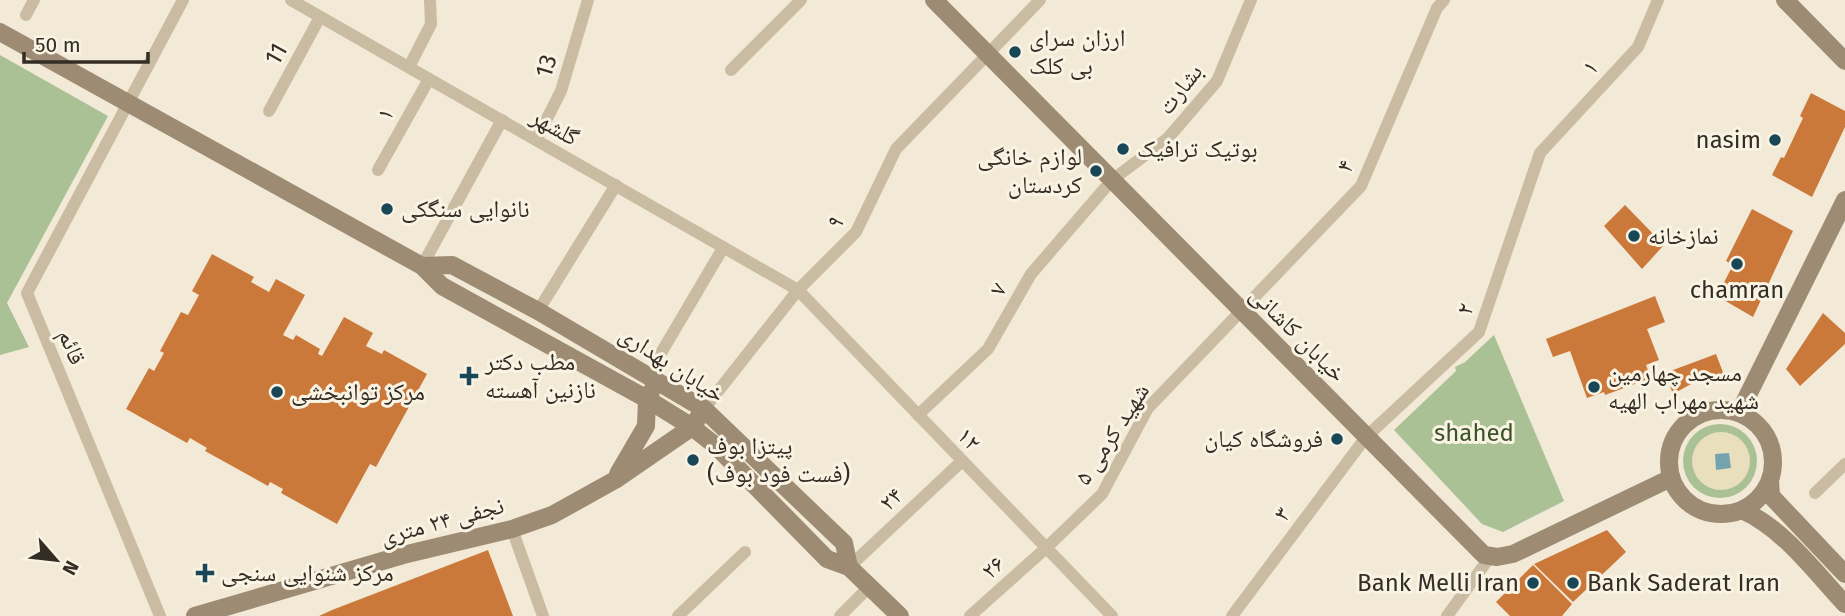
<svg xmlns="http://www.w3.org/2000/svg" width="1845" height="616" viewBox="0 0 1845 616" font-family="'Fira Sans','Noto Naskh Arabic',sans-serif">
<rect width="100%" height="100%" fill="#f2ead6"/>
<g fill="#aac196">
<polygon points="0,55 108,116 7,303 29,347 0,355"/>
<polygon points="1494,335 1564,501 1503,532 1482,524 1394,430 1456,371 1455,367 1465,362"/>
<circle cx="1720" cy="461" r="37"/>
</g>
<circle fill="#eadfbd" cx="1721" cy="461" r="29"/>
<polygon fill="#75a2af" points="1729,453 1731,468 1716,470 1715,454"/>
<g fill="#cb793b">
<polygon points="1811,93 1845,111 1845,127 1812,197 1772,175 1781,157 1784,158 1803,118 1800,116"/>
<polygon points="1625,205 1664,245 1642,269 1604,226"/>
<polygon points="1752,209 1793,231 1753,317 1717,296 1733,265 1726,261"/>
<polygon points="212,254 254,277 251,282 269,292 276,279 305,295 283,335 293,340 296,335 320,349 318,354 322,356 344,317 373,333 366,346 382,354 384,350 427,374 376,467 370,464 337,524 281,493 283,489 270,482 268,486 205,451 207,448 190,438 187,443 126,409 149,368 154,371 164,353 160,351 181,312 188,315 199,295 192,291"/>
<polygon points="1655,296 1665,322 1647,329 1659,360 1646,365 1651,378 1605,395 1604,392 1587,398 1570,351 1553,357 1546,339"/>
<polygon points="1823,313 1845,333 1845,344 1800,386 1786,369"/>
<polygon points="1716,354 1724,375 1702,378 1673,394 1665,373"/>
<polygon points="1607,530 1626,552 1573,602 1534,564"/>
<polygon points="488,550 513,616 319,616 332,610"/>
<polygon points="1533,565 1572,604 1562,616 1510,616 1496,602"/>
</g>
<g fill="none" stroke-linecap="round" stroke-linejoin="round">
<g stroke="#cabca2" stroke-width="12">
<polyline points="291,0 798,290 1112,616"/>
<polyline points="26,15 34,0"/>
<polyline points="409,67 431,24 430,0"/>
<polyline points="731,70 801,0"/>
<polyline points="269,111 320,17"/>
<polyline points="536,140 561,91 588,0"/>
<polyline points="378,170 429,79"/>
<polyline points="422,266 502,120"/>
<polyline points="538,311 616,185"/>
<polyline points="661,353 723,248"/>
<polyline points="704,409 798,290 856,232 896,149 1040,0"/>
<polyline points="918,415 988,349 1031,274 1112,180 1168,138 1217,81 1251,0"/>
<polyline points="1815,493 1845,464"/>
<polyline points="512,529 543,616"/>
<polyline points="849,567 962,461"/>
<polyline points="160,616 27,293 183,0"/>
<polyline points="678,616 745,552"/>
<polyline points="840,616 870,586"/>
<polyline points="970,616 1045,549 1102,494 1148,408 1361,186 1437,8 1444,0"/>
<polyline points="1232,616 1366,437 1479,332 1540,153 1638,47 1658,0"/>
<polyline points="1447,616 1490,557"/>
</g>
<g stroke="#9d8b74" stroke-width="18">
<polyline points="934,0 1484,555 1497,557 1513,554 1671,478"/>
<polyline points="1785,0 1845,61"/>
<polyline points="0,32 422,266 442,286 647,399 692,427 716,446 827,559 849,567 900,616"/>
<polyline points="422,266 452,265 538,311 704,409 844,543 849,567"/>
<circle cx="1721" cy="462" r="52"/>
<polyline points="1739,413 1845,200"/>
<polyline points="618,474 646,426 647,399 651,392"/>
<polyline points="1770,480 1771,496 1845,574"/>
<path d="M1742 510C1784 529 1814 571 1845 604"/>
<polyline points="195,616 403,555 512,529 552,515 615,480 692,427 704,409"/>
</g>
</g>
<g fill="#194757" stroke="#f9f3e3" stroke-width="2.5">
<circle cx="1015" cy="52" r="7"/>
<circle cx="1775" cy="140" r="7"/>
<circle cx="1123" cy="149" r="7"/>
<circle cx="1096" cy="171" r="7"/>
<circle cx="387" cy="209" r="7"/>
<circle cx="1634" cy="236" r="7"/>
<circle cx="1737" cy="264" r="7"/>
<path d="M465.5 365.5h7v7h7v7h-7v7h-7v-7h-7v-7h7z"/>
<circle cx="1594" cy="387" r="7"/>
<circle cx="277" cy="392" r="7"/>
<circle cx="1337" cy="439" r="7"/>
<circle cx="693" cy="460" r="7"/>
<path d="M201.5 562.5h7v7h7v7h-7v7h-7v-7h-7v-7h7z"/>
<circle cx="1533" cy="583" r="7"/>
<circle cx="1573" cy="583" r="7"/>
</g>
<g text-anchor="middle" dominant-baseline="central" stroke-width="6" stroke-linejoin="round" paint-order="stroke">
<g font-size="24" fill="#342d25" stroke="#f9f3e3" text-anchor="start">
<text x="1029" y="38">ارزان سرای<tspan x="1029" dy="28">بی کلک</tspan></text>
<text x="1761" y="140" text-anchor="end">nasim</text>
<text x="1137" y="149">بوتیک ترافیک</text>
<text x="1082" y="157" text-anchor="end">لوازم خانگی<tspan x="1082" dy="28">کردستان</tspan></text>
<text x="401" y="209">نانوایی سنگکی</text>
<text x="1648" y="236">نمازخانه</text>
<text x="1737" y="290" text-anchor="middle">chamran</text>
<text x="485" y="362">مطب دکتر<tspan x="485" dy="28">نازنین آهسته</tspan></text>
<text x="1608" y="373">مسجد چهارمین<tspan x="1608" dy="28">شهید مهراب الهیه</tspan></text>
<text x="291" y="392">مرکز توانبخشی</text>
<text x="1323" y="439" text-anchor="end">فروشگاه کیان</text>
<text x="707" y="446">پیتزا بوف<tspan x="707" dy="28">(فست فود بوف)</tspan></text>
<text x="221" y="573">مرکز شنوایی سنجی</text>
<text x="1519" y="583" text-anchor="end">Bank Melli Iran</text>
<text x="1587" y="583">Bank Saderat Iran</text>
</g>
<g font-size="24" fill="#342d25" stroke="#f9f3e3">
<text transform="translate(276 54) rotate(-61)">11</text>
<text transform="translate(546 66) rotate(-73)">13</text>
<text transform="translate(1590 67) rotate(-47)">۱</text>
<text transform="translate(1180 89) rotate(-52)">بشارت</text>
<text transform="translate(385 114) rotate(-61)">۱</text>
<text transform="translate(555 127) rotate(30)">گلشهر</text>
<text transform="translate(1345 166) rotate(-63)">۴</text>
<text transform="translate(835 222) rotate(-52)">۹</text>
<text transform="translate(998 289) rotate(-60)">۷</text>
<text transform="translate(1465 309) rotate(-71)">۲</text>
<text transform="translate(1298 334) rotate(45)">خیابان کاشانی</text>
<text transform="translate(72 347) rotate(68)">قائم</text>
<text transform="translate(672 364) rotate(33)">خیابان بهداری</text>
<text transform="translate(1112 434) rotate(-57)">۵ شهید کرمی</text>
<text transform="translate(969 439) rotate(47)">۱۲</text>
<text transform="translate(891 499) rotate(-43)">۲۴</text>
<text transform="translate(1282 514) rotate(-53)">۳</text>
<text transform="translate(442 521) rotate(-15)">نجفی ۲۴ متری</text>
<text transform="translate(993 567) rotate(-42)">۲۶</text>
</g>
<g font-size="24" fill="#3b5328" stroke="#f9f3e3">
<text x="1474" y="433">shahed</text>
</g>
</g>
<g transform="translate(56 560) rotate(118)" stroke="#f9f3e3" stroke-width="5" paint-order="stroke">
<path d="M0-5L12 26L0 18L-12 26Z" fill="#342d25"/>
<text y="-10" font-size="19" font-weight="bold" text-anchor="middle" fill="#342d25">N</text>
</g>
<path d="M24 52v10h124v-10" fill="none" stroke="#342d25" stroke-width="3.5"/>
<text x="35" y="52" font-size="21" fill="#342d25" stroke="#f9f3e3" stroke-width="5" paint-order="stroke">50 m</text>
</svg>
